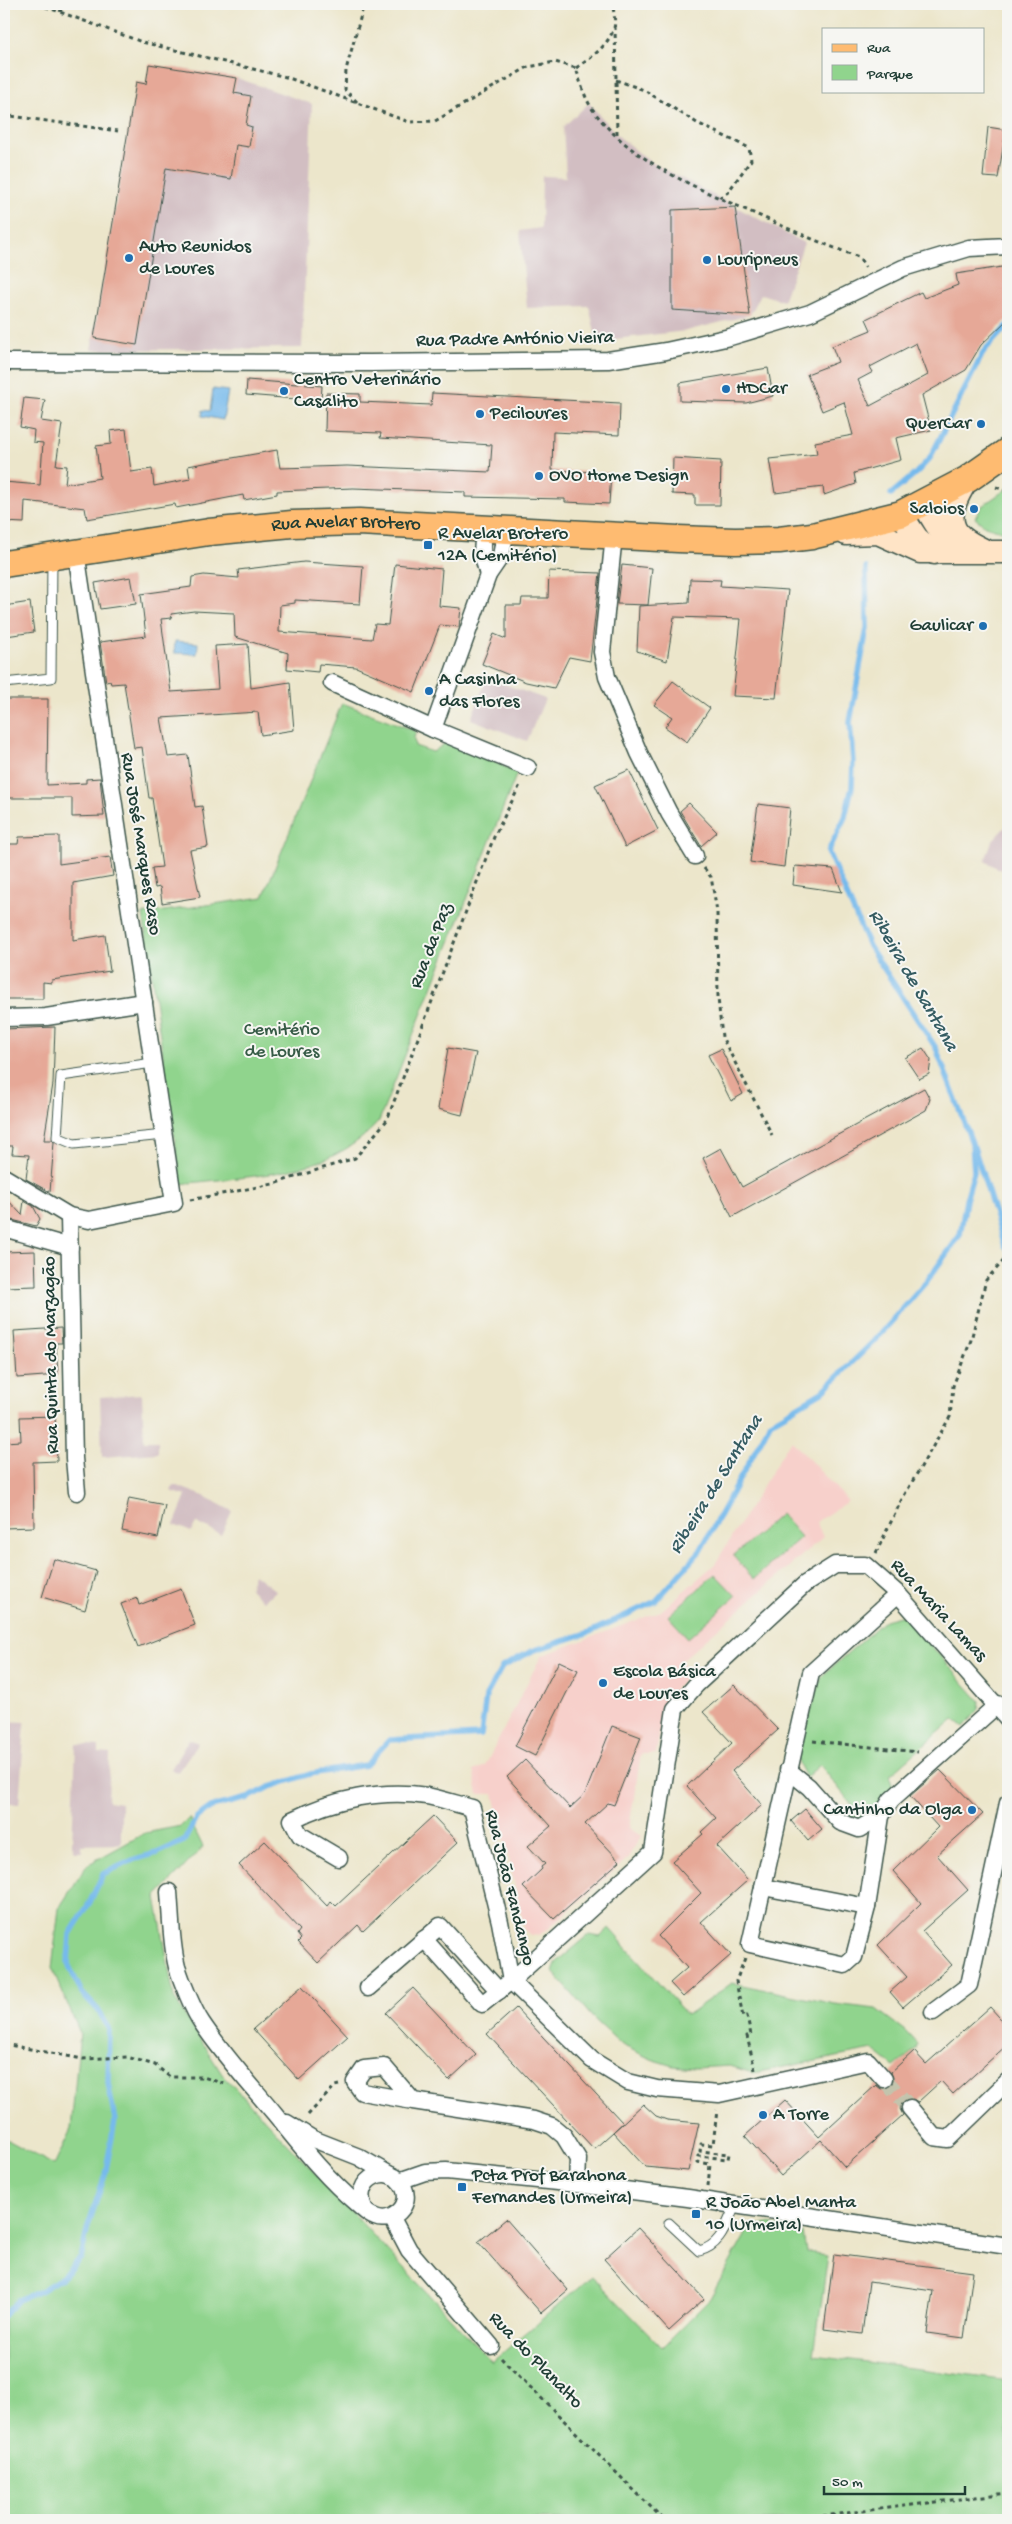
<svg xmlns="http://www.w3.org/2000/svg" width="1012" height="2524" viewBox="0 0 1012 2524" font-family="'Gochi Hand',sans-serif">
<rect width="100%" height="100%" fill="#f6f6f2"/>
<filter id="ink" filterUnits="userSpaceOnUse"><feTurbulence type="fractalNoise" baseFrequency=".02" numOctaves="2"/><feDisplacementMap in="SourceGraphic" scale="10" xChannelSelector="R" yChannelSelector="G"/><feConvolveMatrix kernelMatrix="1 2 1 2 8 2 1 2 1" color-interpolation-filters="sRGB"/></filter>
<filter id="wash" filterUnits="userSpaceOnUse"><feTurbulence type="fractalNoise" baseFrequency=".0096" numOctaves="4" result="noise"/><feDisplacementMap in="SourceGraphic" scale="20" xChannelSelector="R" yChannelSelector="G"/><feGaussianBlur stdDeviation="1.12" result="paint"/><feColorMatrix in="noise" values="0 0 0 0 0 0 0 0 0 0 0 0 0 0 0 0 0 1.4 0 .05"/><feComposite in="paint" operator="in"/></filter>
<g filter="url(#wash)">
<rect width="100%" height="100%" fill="#ece6cb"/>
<polygon fill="#f7d0cb" points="791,1440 848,1501 816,1522 823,1537 682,1660 688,1673 667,1699 662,1712 656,1754 641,1754 629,1828 641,1836 627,1859 548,1929 539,1935 531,1936 525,1930 494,1794 478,1794 473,1771 485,1766 541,1656 661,1611 715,1564"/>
<g fill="#d2bec2">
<polygon points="149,64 237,78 312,104 302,348 91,350 136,82 146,83"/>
<polygon points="589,103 617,135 649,161 804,243 783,301 761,294 750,315 686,331 597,341 589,306 527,308 520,231 541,228 542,176 566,177 563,127"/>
<polygon points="487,678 545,699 527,741 471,719"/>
<polygon points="1008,824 1008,874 985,861 992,841"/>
<polygon points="142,1394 144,1441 158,1441 158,1453 102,1457 100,1397"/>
<polygon points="174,1485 204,1496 232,1511 221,1535 196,1523 191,1532 174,1525 186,1496 171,1491"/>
<polygon points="254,1574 276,1591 263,1601 249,1588"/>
<polygon points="4,1721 25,1722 19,1804 4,1803"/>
<polygon points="189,1739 198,1743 177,1773 171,1769"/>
<polygon points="76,1744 99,1746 99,1753 110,1754 108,1801 121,1803 121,1844 81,1845 83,1852 75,1852 72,1845"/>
</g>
<g fill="#90d48d" stroke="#588860">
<polygon points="1008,488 1008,533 985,526 975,518 982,506"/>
<path d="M342 703 416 731 414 738 415 746 433 752 451 739 517 773 379 1121C330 1178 251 1175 181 1184L143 914 263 897Z"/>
<polygon points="781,1514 801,1537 754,1579 733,1556"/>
<polygon points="715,1574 736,1596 688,1638 668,1616"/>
<path d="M904 1615 980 1701 979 1709 964 1727 954 1719 889 1776 894 1790C883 1808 866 1827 844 1817L853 1806 820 1765 806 1777 796 1758 822 1676 885 1620Z"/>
<polygon points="189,1818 203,1847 156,1897 174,1998 222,2074 492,2362 592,2276 662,2347 709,2300 751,2225 769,2224 803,2233 806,2252 828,2255 814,2355 1008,2381 1008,2520 4,2520 4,2138 54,2165 71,2129 80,2033 52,1968 59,1908 87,1865 145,1833 181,1826"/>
<polygon points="609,1928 687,2015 732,1983 835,2004 876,2009 905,2031 917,2044 916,2049 894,2067 873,2050 753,2073 730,2066 695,2068 674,2066 651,2059 622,2045 593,2018 553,1972 557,1962 589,1935 600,1937"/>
</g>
<g fill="#76baec" stroke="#4a7c90">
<polygon points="213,389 228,391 223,420 202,416 203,410 210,411"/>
<polygon points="175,641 198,643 197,654 174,653"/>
</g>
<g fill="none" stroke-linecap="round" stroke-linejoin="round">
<g stroke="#76baec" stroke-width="5.5">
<polyline points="891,494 916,473 930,458 984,351 1008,325"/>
<polyline points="974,1147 1005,1246 1008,1249"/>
<polyline points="4,2316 18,2300 40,2291 61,2278 81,2258 88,2226 105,2175 115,2121 108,2083 109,2028 98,2010 82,1993 68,1964 70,1934 90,1902 103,1874 135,1859 157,1853 184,1841 197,1817 211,1807 248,1798 270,1787 310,1774 366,1765 389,1740 481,1735 486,1696 502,1667 532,1651 590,1632 656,1601 700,1551 771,1422 822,1392 879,1336 927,1281 960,1235 966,1200 974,1172 972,1143 936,1048 869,946 828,852 845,817 852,787 853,762 850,722 867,628 866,568"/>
</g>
</g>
<g id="blocks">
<g fill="#e6a897" fill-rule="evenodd">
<polygon points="149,64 237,78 234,93 251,96 246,125 252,127 249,147 236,145 231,179 166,168 137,345 94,338 136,82 146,84"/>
<polygon points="988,127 1006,130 998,178 983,177"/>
<polygon points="735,207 750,315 672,310 672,210"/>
<path d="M1008 266V319L981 345 966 370 922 395 931 430 896 438 901 460 854 473 856 484 824 495 823 487 775 493 769 459 817 454 815 442 853 435 844 402 822 411 807 374 838 362 832 346 871 330 866 319 921 292 924 298 958 285 956 274ZM916 343 928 375 870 406 858 380 873 372 870 367Z"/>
<polygon points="768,368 773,396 746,403 680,401 680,383"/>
<polygon points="247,380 322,386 321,401 246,395"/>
<polygon points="326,393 360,394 360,402 431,405 432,393 620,403 619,435 553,432 552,470 611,473 609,504 565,502 565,499 465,497 465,492 353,488 277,491 277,494 244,500 243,495 176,508 175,504 87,519 85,508 25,501 24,523 4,522 4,482 40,485 43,443 33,442 34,430 20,427 24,398 45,400 41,421 62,424 56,465 67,466 65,484 100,478 96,446 111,444 110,431 126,429 131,472 152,469 154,486 190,479 188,466 277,450 280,468 347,466 490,472 492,445 380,438 381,433 325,431"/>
<polygon points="673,458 721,461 720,505 695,505 695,495 672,494"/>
<polygon points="304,562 363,566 360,604 295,600 295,603 280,605 279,632 372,639 375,624 388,625 395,564 442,569 439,606 461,608 459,627 440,625 414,692 356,667 319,664 318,672 287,669 288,653 235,637 234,613 194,611 171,614 172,618 161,619 171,692 218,689 215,646 248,644 251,688 290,682 294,730 261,735 258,712 161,718 168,757 188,755 195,807 202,806 208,847 190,850 200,897 162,903 160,887 155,888 152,868 162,867 152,798 149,798 142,747 134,748 124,683 111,684 110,681 106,682 100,642 146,636 141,594 191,587 192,577 204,575 239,578 238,570"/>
<polygon points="622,565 652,568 648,605 617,604"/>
<polygon points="549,571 600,573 590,661 569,657 554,688 526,682 482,664 494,634 506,639 506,605 521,605 522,598 548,598"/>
<polygon points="131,577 136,604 100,609 95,583"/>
<polygon points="690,579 721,580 720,586 788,590 776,698 733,696 741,619 674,617 667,661 637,651 639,606 689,603"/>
<polygon points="30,602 34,632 6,636 4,606"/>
<polygon points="673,681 710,708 687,742 665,727 672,717 654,705"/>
<polygon points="4,699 48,699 47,785 86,783 86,779 100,778 104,816 72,817 72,798 4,798"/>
<polygon points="629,770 658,830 625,847 595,785"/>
<polygon points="689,803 717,832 701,846 680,811"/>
<polygon points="758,804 790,808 784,867 750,862"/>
<polygon points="59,836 59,864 110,857 113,876 73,883 73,940 105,935 110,971 52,980 52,983 43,982 43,999 4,999 4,844 18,844 19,837"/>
<polygon points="795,866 833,869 842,892 793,885"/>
<polygon points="55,1027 53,1084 44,1140 52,1140 54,1142 50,1192 26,1179 29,1155 12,1154 13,1146 4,1146 4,1029"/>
<polygon points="448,1048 476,1053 462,1115 438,1109"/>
<polygon points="923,1048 931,1060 929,1074 919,1079 905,1058"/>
<polygon points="721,1049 743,1094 731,1101 708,1055"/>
<polygon points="924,1088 930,1099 926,1110 732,1217 703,1158 721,1148 742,1187"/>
<polygon points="4,1196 22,1215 24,1201 33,1206 40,1219 36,1226 4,1218"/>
<polygon points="35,1251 36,1286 4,1287 4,1252"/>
<polygon points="61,1328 62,1343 56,1343 58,1375 17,1378 14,1331"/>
<polygon points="55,1416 57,1461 33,1462 34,1527 4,1528 4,1442 21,1441 20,1417"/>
<polygon points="129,1498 165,1505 158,1538 122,1531"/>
<polygon points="54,1559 96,1571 85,1610 42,1597"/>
<polygon points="181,1589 195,1625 138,1647 121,1604 137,1598 139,1605"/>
<polygon points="559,1661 578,1670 535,1756 515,1746"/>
<polygon points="734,1685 778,1730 732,1771 762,1805 717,1846 748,1880 701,1922 731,1955 683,1997 670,1983 687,1968 658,1936 701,1893 672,1861 703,1834 701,1832 716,1818 687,1786 732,1743 703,1712"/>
<polygon points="612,1726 641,1737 614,1805 608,1803 585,1824 620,1861 554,1919 523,1887 542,1869 541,1867 545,1864 528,1846 551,1826 507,1777 525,1760 570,1808 585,1794"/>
<polygon points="940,1770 983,1814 937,1855 968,1890 922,1931 952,1965 903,2007 890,1992 907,1977 878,1945 921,1903 893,1871 938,1827 910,1796"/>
<polygon points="805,1809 822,1829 808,1841 791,1821"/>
<polygon points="433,1816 458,1842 363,1931 358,1925 318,1963 298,1942 301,1939 297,1934 300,1930 239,1865 265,1841 327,1906 331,1901 336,1906"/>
<polygon points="302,1986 348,2036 299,2080 253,2029"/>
<polygon points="413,1988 476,2055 449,2080 386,2013"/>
<polygon points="990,2007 1008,2027 1008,2044 953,2094 941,2081 918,2102 913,2099 904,2100 900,2109 903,2115 845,2167 821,2140 781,2176 745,2136 785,2100 819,2137 876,2085 881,2089 890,2087 894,2082 891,2072 914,2051 926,2064"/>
<polygon points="516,2008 623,2123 594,2149 487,2034"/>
<polygon points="643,2104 656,2116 667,2120 699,2123 688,2171 645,2167 613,2132"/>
<polygon points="506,2219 568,2290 541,2313 478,2242"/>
<polygon points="638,2228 704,2299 669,2331 604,2259"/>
<polygon points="834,2254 973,2272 964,2338 927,2333 933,2291 869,2282 862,2334 824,2329"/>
</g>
</g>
</g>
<g filter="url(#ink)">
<use href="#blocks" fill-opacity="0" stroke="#3e564b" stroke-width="1"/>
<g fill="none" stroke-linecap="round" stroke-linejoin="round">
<polyline stroke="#c3c4ad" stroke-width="16" stroke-dasharray="16 8" stroke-linecap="butt" points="884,2079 910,2108"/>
<defs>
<g id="lane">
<polyline points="4,683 51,678 52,558"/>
<polyline points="153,1063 61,1076 57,1137 74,1144 164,1135"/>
<path d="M669 2223 699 2251C721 2246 726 2225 735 2206"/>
</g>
<g id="street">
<polyline points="4,362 370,363 608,360 666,351 730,337 810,313 903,268 969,248 1008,246"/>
<polyline points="484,528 482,553 488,575"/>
<polyline points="614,535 602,652 607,677 639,753 669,813 695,856"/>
<polyline points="332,683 433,729 528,768"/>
<polyline points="433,729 488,575 501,556 506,529"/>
<polyline points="4,1018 46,1017 144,1002"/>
<polyline points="4,1177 69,1216 89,1220 174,1203 76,552"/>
<polyline points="69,1216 74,1458 77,1492"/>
<polyline points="4,1228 70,1247"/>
<polyline points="898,1594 811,1673 763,1887 867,1907 881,1816 891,1800 998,1704"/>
<polyline points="788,1770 809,1787 840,1822 859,1829 881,1816"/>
<path d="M339 1858 300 1835 292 1820C333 1799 381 1789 427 1796 442 1799 457 1804 472 1808L500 1922 511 1981 592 2060 628 2082 657 2089 719 2094 868 2061 884 2079"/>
<polyline points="763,1887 750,1944 845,1965 854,1957 867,1907"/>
<path d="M169 1892C171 1916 171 1944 177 1967 182 1982 193 2010 202 2023 224 2056 250 2084 275 2114 301 2146 325 2177 357 2204 362 2208 368 2215 375 2217 392 2224 412 2206 404 2188 392 2160 349 2178 365 2210"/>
<polyline points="424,1939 482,2004 511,1981 653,1852 675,1709 696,1685 805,1584 835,1565 865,1565 898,1594 1008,1719"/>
<polyline points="368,1988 440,1926 499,1991"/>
<polyline points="933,2012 969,1985 1008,1803"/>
<polyline points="413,2101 362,2092 355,2082 364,2069 384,2067 413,2101 534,2120 552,2126 564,2136 578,2159 577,2184"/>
<polyline points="910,2108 934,2137 948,2139 1008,2081"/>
<polyline points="287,2123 313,2139 359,2157 392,2176"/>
<polyline points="399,2181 425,2172 446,2171 577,2184 688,2198 1008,2246"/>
<polyline points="392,2218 409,2250 491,2346"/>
</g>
<g id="secondary">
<path d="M968 479C958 494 942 522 962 537 969 543 978 547 986 551"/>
<path d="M924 504C932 518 944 543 962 547"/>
<polyline points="901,514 917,538 934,553"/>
<polyline points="846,534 878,533 920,552 1008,552"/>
</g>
<g id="primary">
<path id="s1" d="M4 564 209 532 292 524 359 522 678 539 735 541 779 540 812 536 901 514 968 479 1008 451"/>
</g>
</defs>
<use href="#lane" stroke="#3e564b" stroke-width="11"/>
<use href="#street" stroke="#3e564b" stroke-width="19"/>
<use href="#secondary" stroke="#3e564b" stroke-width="25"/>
<use href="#primary" stroke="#3e564b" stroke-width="29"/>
<g stroke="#3e564b" stroke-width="3" stroke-dasharray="4 4" stroke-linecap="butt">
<path d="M38 4 142 42 286 77 409 122 435 121 528 67 555 62 576 68C580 81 584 96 591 107 627 160 695 187 751 212 787 228 822 244 859 257L865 267"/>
<polyline points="60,12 63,4"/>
<polyline points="615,26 617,134"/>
<path d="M576 68C591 58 608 46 614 28 616 21 613 11 613 4"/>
<polyline points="616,80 644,90 697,123 749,148 751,160 728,192 719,198"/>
<polyline points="357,102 345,90 346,70 364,4"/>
<polyline points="4,115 118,131"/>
<polyline points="996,487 1008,491"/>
<polyline points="704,868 711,877 717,911 718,998 722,1037 772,1135"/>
<polyline points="190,1200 273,1184 355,1158 387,1120 494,837 521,783"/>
<polyline points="876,1553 901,1501 950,1417 953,1386 971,1340 986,1280 1008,1256"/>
<polyline points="813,1741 918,1752"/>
<polyline points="745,1958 736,1981 743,2017 747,2016 751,2035 747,2036 755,2070"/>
<polyline points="4,2044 83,2059 127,2057 155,2065 170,2077 203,2077 228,2085"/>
<polyline points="308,2115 335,2086 339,2085"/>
<polyline points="708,2186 710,2164 697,2162 698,2156 728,2159 729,2154 700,2151 701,2144 713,2145 717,2110"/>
<polyline points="501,2358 664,2520"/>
<polyline points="791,2520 1008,2493"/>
</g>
<use href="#lane" stroke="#fff" stroke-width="9"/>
<use href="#street" stroke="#fff" stroke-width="16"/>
<use href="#secondary" stroke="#ffe4c6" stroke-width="22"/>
<use href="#primary" stroke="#febb71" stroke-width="26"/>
</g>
</g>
<g fill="#1f6fb2" stroke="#f6f6f2" stroke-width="2">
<circle cx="129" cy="258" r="5"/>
<circle cx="707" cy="260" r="5"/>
<circle cx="726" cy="389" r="5"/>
<circle cx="284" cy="391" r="5"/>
<circle cx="480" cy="414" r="5"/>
<circle cx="981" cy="424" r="5"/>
<circle cx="539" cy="476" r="5"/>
<circle cx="974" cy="509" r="5"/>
<rect x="423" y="540" width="10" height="10" rx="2.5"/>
<circle cx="983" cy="626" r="5"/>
<circle cx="429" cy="691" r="5"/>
<circle cx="603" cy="1683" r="5"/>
<circle cx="972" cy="1810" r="5"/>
<circle cx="763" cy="2115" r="5"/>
<rect x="457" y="2182" width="10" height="10" rx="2.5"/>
<rect x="691" y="2209" width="10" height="10" rx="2.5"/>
</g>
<g text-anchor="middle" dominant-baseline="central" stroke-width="4" stroke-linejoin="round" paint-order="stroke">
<g font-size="19" fill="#1f3d34" stroke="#f6f6f2" text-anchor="start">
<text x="139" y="247">Auto Reunidos<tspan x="139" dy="22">de Loures</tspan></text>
<text x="717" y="260">Louripneus</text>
<text x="294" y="380">Centro Veterinário<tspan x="294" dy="22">Casalito</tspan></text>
<text x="736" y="389">HDCar</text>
<text x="490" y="414">Peciloures</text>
<text x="971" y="424" text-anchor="end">QuerCar</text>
<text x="549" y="476">OVO Home Design</text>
<text x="964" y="509" text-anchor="end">Saloios</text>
<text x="438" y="534">R Avelar Brotero<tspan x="438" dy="22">12A (Cemitério)</tspan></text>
<text x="973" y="626" text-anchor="end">Gaulicar</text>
<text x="439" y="680">A Casinha<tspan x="439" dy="22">das Flores</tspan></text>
<text x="613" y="1672">Escola Básica<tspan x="613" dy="22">de Loures</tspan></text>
<text x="962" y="1810" text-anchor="end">Cantinho da Olga</text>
<text x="773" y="2115">A Torre</text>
<text x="472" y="2176">Pcta Prof Barahona<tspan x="472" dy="22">Fernandes (Urmeira)</tspan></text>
<text x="706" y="2203">R João Abel Manta<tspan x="706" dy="22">10 (Urmeira)</tspan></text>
</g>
<g font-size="19" fill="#1f3d34" stroke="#f6f6f2">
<text transform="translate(515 340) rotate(-1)">Rua Padre António Vieira</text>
<text stroke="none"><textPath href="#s1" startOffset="345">Rua Avelar Brotero</textPath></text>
<text transform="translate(140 844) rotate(81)">Rua José Marques Raso</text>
<text transform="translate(432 946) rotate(-69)">Rua da Paz</text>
<text transform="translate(52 1355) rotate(-91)">Rua Quinta do Marzagão</text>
<text transform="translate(938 1611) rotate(47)">Rua Maria Lamas</text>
<text transform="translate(509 1888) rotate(76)">Rua João Fandango</text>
<text transform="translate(535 2361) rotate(46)">Rua do Planalto</text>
</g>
<g font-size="19" fill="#365b46" stroke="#f6f6f2">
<text x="282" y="1030">Cemitério<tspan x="282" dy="22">de Loures</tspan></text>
</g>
<g font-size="20" font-style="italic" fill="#355c62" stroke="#f6f6f2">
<text transform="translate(912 981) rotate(60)">Ribeira de Santana</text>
<text transform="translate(717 1485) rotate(-58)">Ribeira de Santana</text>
</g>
</g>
<rect width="1012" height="2524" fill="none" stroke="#f6f6f2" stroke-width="20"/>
<rect x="822" y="28" width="162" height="65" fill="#f6f6f2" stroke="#a0aca6"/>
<rect x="832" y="44" width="25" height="8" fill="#febb71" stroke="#a0aca6"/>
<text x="867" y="52" font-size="15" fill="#1f3d34">Rua</text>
<rect x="832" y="65" width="25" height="15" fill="#90d48d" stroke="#a0aca6"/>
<text x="867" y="78" font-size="15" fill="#1f3d34">Parque</text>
<path d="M824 2486v8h141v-8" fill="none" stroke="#1f3d34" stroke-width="2.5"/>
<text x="832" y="2486" font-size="15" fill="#1f3d34" stroke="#f6f6f2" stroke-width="4" paint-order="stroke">50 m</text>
</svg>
